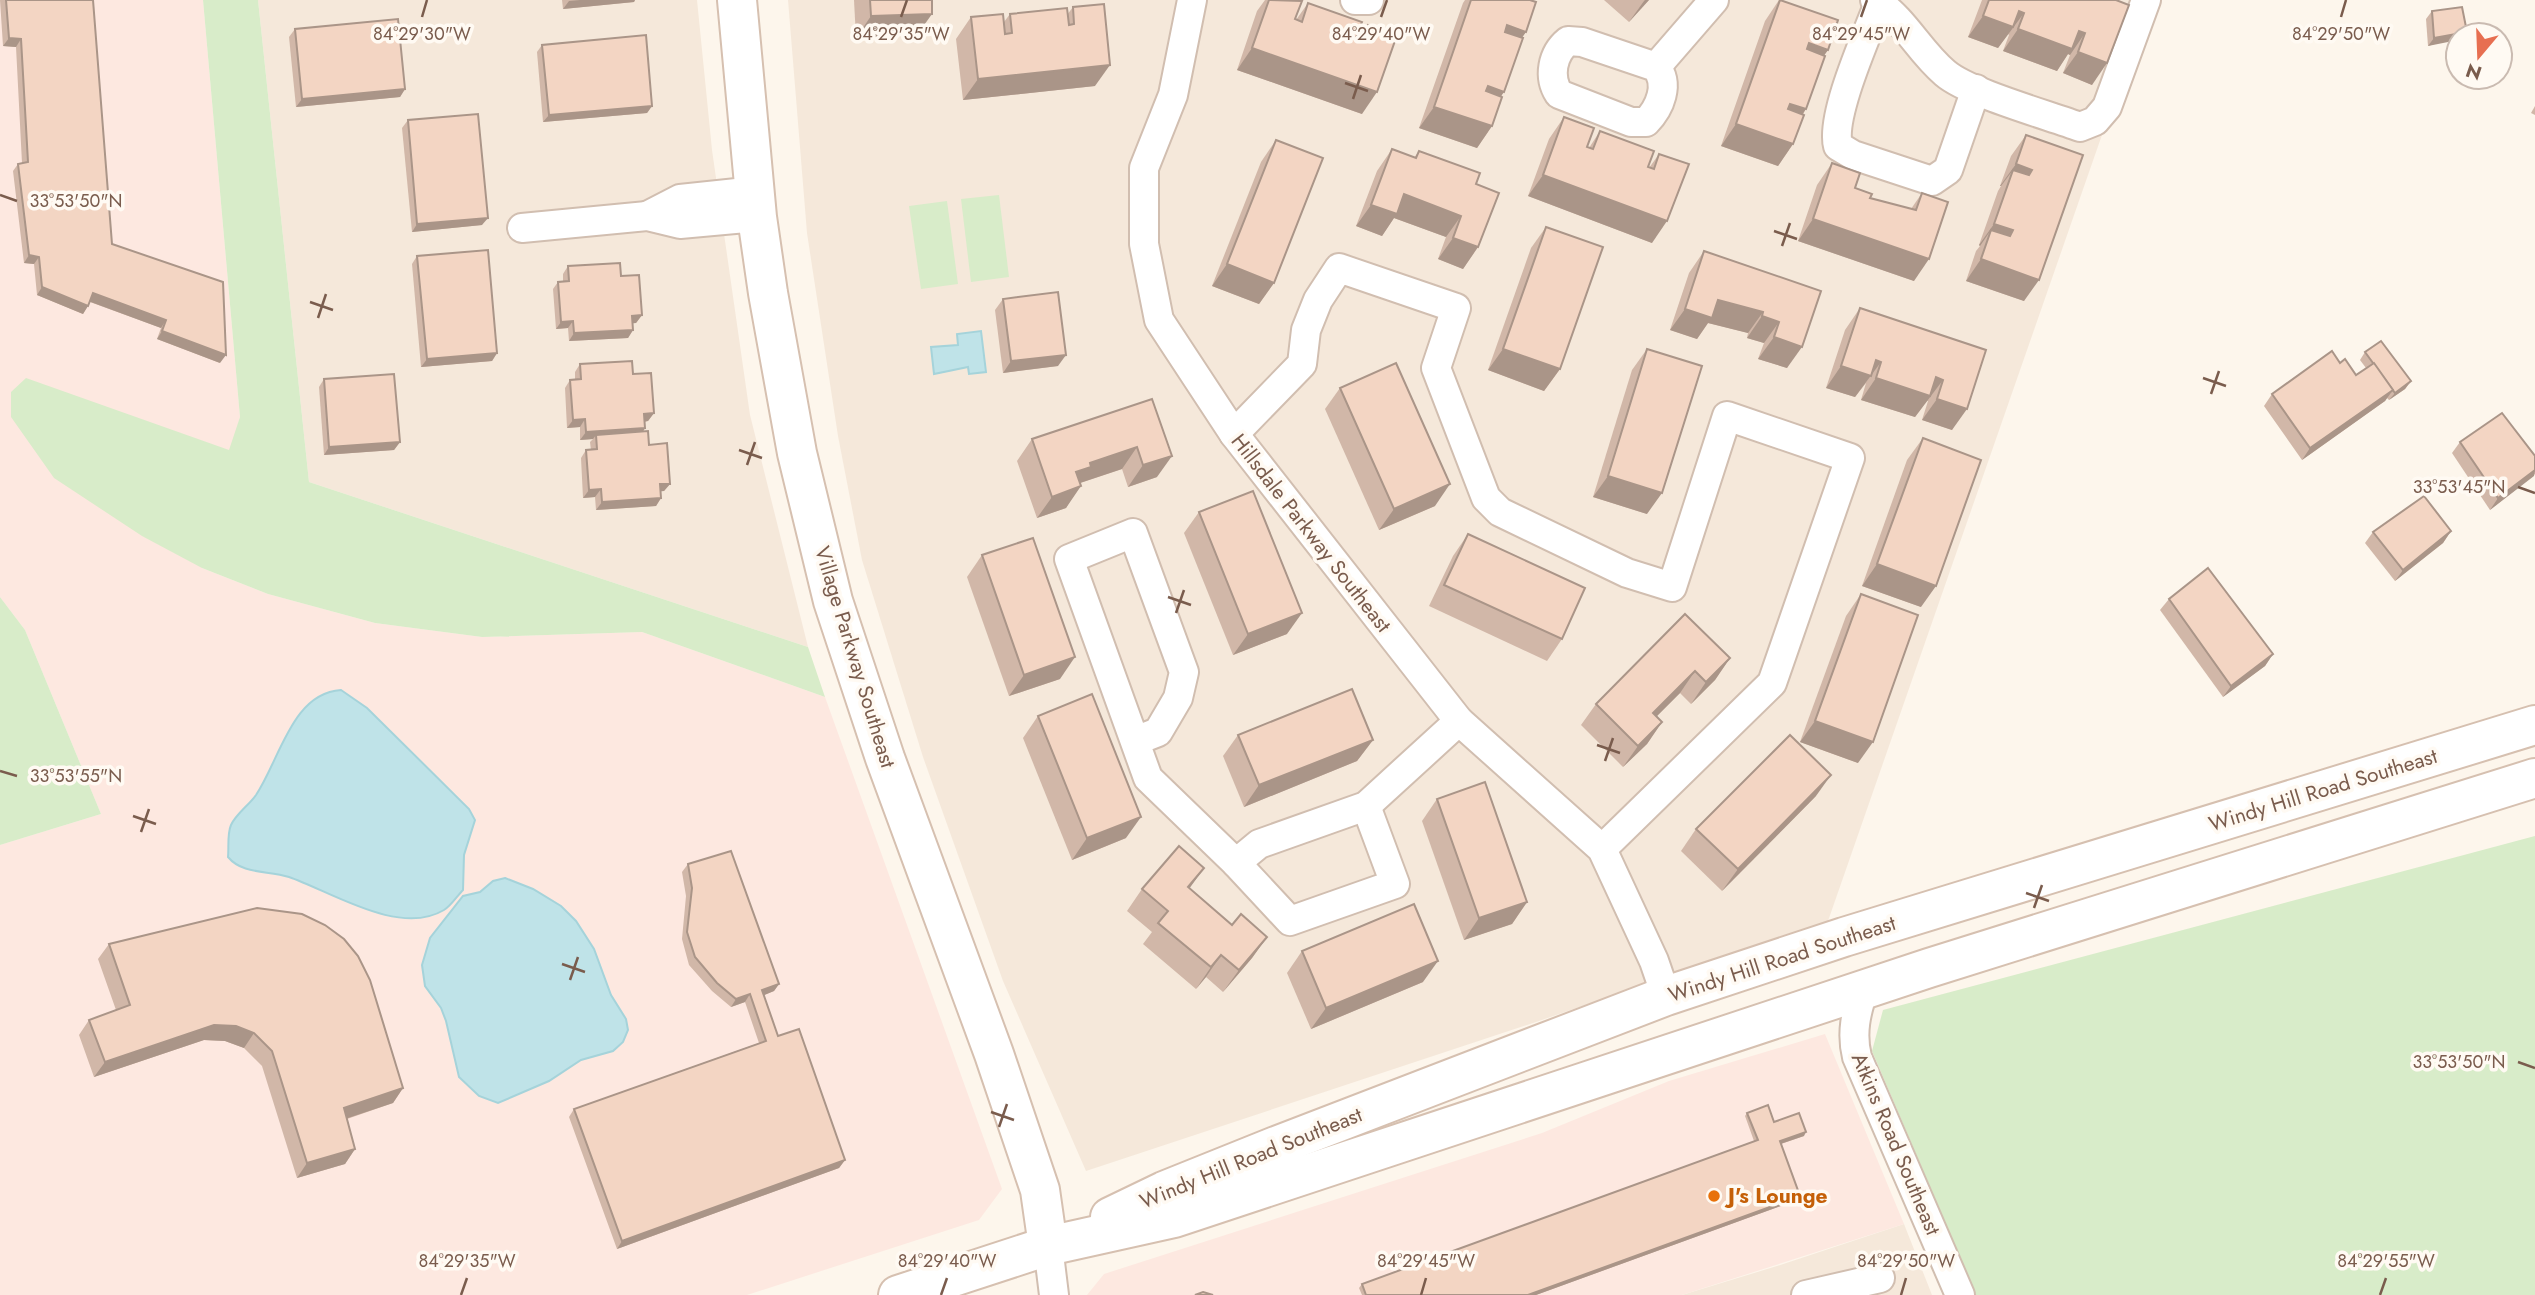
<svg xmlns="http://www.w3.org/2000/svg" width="2535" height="1295" viewBox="0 0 2535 1295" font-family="Jost,sans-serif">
<rect width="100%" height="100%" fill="#fdf6ec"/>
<g fill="#f5e8da">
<polygon points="258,0 697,0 712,150 750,415 808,647 309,482"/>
<polygon points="788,0 2149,0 1828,921 1536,1022 1086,1171 1003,981 923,757 862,560 838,436 807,233"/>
<polygon points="1904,1224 1932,1295 1682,1295 1777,1266"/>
</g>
<g fill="#fde8e0">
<polygon points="0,0 203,0 240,417 202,568 268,594 375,623 482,637 642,632 825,697 1002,1189 979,1220 747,1295 0,1295 0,845 101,814 25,630 0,597"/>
<polygon points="1825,1034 1904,1224 1682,1295 1087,1295 1104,1274 1542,1133 1669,1081"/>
</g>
<g fill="#d8ecc9">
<polygon points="203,0 258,0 309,482 808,647 825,697 642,632 482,637 375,623 268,594 202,568 142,536 54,478 11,417 11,392 26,378 229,450 240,417"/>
<polygon points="999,195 1009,277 971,282 961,199"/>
<polygon points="947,201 958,284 921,289 909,206"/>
<polygon points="0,597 25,630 101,814 0,845"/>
<polygon points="2535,836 2535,1295 1976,1295 1872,1051 1883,1010"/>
</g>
<g fill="#bfe3e8" stroke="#a5d3da" stroke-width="2">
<polygon points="981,331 986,372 969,374 968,367 934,374 931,347 958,345 957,334"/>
<path d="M341 690 367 708 469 809 475 820 464 855 463 890C457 896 451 906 444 910 399 937 330 891 289 877 268 870 243 875 228 857 229 847 227 834 231 825 236 814 249 805 256 795 280 759 292 693 341 690Z"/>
<polygon points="505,878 533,889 561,906 576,921 594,949 611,995 626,1019 628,1030 623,1042 613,1051 581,1060 549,1081 498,1103 479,1096 459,1077 446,1021 441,1008 425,986 422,965 430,938 463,896 480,892 493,881"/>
</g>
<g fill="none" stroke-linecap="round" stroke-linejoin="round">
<defs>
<g id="street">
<polyline points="1192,0 1173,95 1144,168 1144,244 1159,320 1234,434 1459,721 1602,849 1654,961 1666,996"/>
<polyline points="1355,0 1369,0"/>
<path d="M1875 0C1906 21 1918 50 1945 73 1968 93 2048 115 2080 127L2095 121 2107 107 2146 0"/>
<path d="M1879 3C1867 35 1830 116 1838 146L1853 155 1932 181 1948 170 1976 89"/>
<path d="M1568 41 1582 42 1656 67C1670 84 1660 108 1646 122H1631L1559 94C1548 77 1552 54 1568 41Z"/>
<polyline points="1656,67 1714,0"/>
<polyline points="647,216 680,199 756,191"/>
<polyline points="522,228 647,216 680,224 757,217"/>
<polyline points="1234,434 1302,364 1306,330 1318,300 1339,268 1456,308 1436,368 1486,498 1500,512 1627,573 1672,587 1727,416 1850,458 1772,683 1602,849"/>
<polyline points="1135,741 1158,732 1178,698 1184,672 1133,533 1069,559 1148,778 1236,863 1259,844 1366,806 1459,721"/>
<polyline points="1236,863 1290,921 1395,884 1366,806"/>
<path d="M1864 989C1856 1012 1851 1033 1857 1057L1960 1295"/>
<polyline points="1048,1246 1054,1295"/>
<polyline points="1806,1295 1880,1278"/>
</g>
<g id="secondary">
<polyline points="737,0 757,217 768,293 797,453 833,601 885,758 994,1054 1040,1190 1048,1246"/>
<polyline points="1110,1217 1164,1191 1276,1146 1666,996 1844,937 2535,725"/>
<polyline points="898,1295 1048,1246 1174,1218 1929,968 2535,778"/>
</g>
</defs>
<use href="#street" stroke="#d1beb0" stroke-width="32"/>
<use href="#secondary" stroke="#d6c0b0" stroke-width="42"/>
<use href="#street" stroke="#fff" stroke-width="28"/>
<use href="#secondary" stroke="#fff" stroke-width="38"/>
</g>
<g fill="#d1b7a8">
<polygon points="0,0 93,0 112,244 220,363 157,339 161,328 90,302 83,314 37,295 34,264 24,263 13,171 18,164 22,163 16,47 3,46"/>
<polygon points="562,0 635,0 634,2 563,9"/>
<polygon points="854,0 932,0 917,35 856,38"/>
<polygon points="1265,0 1300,0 1295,19 1296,20 1308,3 1358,39 1368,25 1362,114 1237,70 1257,11"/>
<polygon points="1465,0 1530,0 1526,32 1522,37 1501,97 1492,126 1477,148 1419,128 1463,3"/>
<polygon points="1604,0 1649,0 1629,22"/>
<polygon points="1779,0 1828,50 1824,55 1793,144 1778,166 1721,146 1765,21"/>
<polygon points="1982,0 2116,0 2092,85 2063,73 2070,55 2068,54 2057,71 2003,51 2009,35 2008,34 1998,48 1968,37"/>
<polygon points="1073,7 1095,86 963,100 956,39 971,17 1004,22 1010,14 1067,15"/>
<polygon points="2432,11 2465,35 2428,46 2426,19"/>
<polygon points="295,29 405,89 400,97 296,107 289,37"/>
<polygon points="542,45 652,106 647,113 543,122 537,52"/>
<polygon points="2535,106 2535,115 2531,113"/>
<polygon points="1564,117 1587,147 1589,148 1600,131 1648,167 1649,168 1659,154 1652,243 1528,196 1549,139"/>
<polygon points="408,120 482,225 412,232 402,128"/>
<polygon points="2026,135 2083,155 2024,301 1966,281 1976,251 1980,246 1979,245 1998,191 2001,186 2000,186 2011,156"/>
<polygon points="1276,140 1274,283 1259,304 1212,286 1261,162"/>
<polygon points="1392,149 1414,158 1419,151 1476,184 1478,247 1463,269 1438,259 1446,237 1394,218 1382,236 1356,226 1377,171"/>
<polygon points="1832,163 1855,188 1870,198 1911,209 1922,193 1914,281 1798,241 1817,185"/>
<polygon points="1546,227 1560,369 1544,391 1488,370 1531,248"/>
<polygon points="1704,251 1821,291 1787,368 1758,359 1764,343 1747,338 1748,333 1708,323 1697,339 1670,330 1689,273"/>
<polygon points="417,256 497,353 492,361 421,367 412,264"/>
<polygon points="568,266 621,276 642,315 636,323 633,323 633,330 628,338 569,341 568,328 556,329 553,289 558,282 563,281 563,274"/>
<polygon points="1003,299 1058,366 1003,373 995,310"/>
<polygon points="1860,308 1986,350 1952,430 1922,420 1928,401 1927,401 1915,417 1861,400 1866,383 1855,397 1826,388 1845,330"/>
<polygon points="1647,349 1647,514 1593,497 1632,370"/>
<polygon points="2365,352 2411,381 2405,389 2389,400 2387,398 2385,401 2302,460 2264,406 2272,394 2340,363 2356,375 2366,368 2360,360"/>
<polygon points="580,364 633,374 654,413 648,421 645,422 645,428 643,432 670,484 664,491 661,491 661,498 656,506 596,510 595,497 583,498 581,458 586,450 591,450 590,442 593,439 580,440 580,427 567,428 565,388 570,380 575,380 575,372"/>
<polygon points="324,379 400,442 394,450 324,455 319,387"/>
<polygon points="1340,388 1435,506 1379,530 1325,409"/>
<polygon points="1152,399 1157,477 1128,487 1122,469 1080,483 1066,508 1037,518 1017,461 1032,439"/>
<polygon points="1923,438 1921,607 1862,586 1907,460"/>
<polygon points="2460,442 2535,456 2535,474 2490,510 2452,453"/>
<polygon points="1199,512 1287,634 1233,655 1184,533"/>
<polygon points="2451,531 2443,543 2395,581 2365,543 2373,532"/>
<polygon points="1468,534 1562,639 1547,661 1429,606 1453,556"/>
<polygon points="982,555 1060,679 1009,696 967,577"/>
<polygon points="1861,594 1858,763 1800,742 1846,616"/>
<polygon points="2169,599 2273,654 2265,666 2223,697 2160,610"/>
<polygon points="1730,658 1715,680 1691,704 1680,693 1656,717 1662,722 1647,744 1623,767 1581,725 1596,704"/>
<polygon points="1038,716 1126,838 1072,860 1023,738"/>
<polygon points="1238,735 1373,740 1357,761 1244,807 1223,756"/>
<polygon points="1816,796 1722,891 1681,851 1696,829"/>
<polygon points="1437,799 1527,902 1512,924 1464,940 1422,821"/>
<polygon points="688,864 779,984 774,991 764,995 778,1036 845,1160 839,1168 617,1249 569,1117 574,1109 759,1043 745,1002 731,1007 712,991 689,965 682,939 686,896 682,872"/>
<polygon points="1142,889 1190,889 1232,925 1267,937 1252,958 1223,992 1206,977 1196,989 1143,944 1152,932 1127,911"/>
<polygon points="109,944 403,1088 393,1103 347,1119 355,1149 345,1164 297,1178 262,1066 244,1048 225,1041 204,1040 94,1077 79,1035 89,1020 116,1010 98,959"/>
<polygon points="1302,951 1423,982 1311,1029 1287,973"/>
<polygon points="1747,1113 1774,1122 1804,1136 1781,1144 1797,1200 1536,1295 1362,1295 1359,1288 1362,1284 1754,1141 1745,1116"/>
</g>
<g fill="#aa9588">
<polygon points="580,0 635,0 634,2 563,9 569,1"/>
<polygon points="1645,0 1649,0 1629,22 1644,1"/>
<polygon points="2019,11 2024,13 1998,48 1968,37 1983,16"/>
<polygon points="932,14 917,35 856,38 871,16"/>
<polygon points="1507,25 1526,32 1511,53 1492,47"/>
<polygon points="2018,29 2079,31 2085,33 2070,55 2068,54 2057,71 2003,51"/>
<polygon points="2467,32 2465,35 2458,35 2458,40 2428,46 2434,38"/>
<polygon points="9,38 21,39 16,47 3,46"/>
<polygon points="1809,43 1828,50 1813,71 1794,65"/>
<polygon points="1252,48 1377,92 1362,114 1237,70"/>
<polygon points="2078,52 2107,63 2092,85 2063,73"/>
<polygon points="1110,65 1095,86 963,100 978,79"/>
<polygon points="1488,86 1504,92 1489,113 1473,107"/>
<polygon points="405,89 400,97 296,107 302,99"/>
<polygon points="1790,104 1806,109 1791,131 1775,125"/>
<polygon points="652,106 647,113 543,122 549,115"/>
<polygon points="1434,107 1492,126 1477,148 1419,128"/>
<polygon points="1736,124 1793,144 1778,166 1721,146"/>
<polygon points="2016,164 2032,170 2017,191 2013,170 2001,186 2000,186"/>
<polygon points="1543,175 1667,221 1652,243 1528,196"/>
<polygon points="1404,194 1461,216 1446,237 1394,218 1382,236 1356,226 1371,205"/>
<polygon points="488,218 482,225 412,232 417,224"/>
<polygon points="1813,219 1929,259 1914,281 1798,241"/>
<polygon points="1994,224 2013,230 1998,252 1991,230 1980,246 1979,245"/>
<polygon points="1453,238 1478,247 1463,269 1438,259"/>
<polygon points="29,255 39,257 34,264 24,263"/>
<polygon points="1981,259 2039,280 2024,301 1966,281"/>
<polygon points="1227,264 1274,283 1259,304 1212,286"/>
<polygon points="42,287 88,306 83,314 37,295"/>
<polygon points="93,293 166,320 161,328 88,301"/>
<polygon points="1718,300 1763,312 1748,333 1708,323 1697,339 1670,330 1685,309"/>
<polygon points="642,315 636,323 627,324 632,316"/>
<polygon points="1762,316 1779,322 1764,343 1747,338"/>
<polygon points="573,321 568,328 556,329 561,322"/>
<polygon points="633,330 628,338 569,341 574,333"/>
<polygon points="162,331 226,355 220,363 157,339"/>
<polygon points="1774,337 1802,347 1787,368 1758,359"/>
<polygon points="1503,349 1560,369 1544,391 1488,370"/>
<polygon points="497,353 492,361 421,367 427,359"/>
<polygon points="1066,355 1058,366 1003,373 1011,361"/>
<polygon points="1876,360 1881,362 1855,397 1826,388 1841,366"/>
<polygon points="1936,377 1943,380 1915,417 1861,400 1876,378"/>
<polygon points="2411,381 2405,389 2389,400 2395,393"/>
<polygon points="2393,390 2385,401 2302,460 2310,448"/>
<polygon points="1937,399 1967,409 1952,430 1922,420"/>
<polygon points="654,413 648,421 639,422 644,414"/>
<polygon points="585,419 580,427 567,428 573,420"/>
<polygon points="645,428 640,436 596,435 593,439 580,440 586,432"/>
<polygon points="400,442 394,450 324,455 329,447"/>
<polygon points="1137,447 1122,469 1080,483 1081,486 1066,508 1037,518 1052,497 1076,472 1090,463"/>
<polygon points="1172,456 1157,477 1128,487 1143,465"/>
<polygon points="2535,470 2534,476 2490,510 2498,498"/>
<polygon points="1608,476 1662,493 1647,514 1593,497"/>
<polygon points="660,484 670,484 664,491 655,492"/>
<polygon points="1450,484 1435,506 1379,530 1394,509"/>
<polygon points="601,489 595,497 583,498 589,490"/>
<polygon points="661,498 656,506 596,510 602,502"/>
<polygon points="2451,531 2443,543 2395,581 2403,570"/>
<polygon points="1877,564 1936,586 1921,607 1862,586"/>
<polygon points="1302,613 1287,634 1233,655 1248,634"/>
<polygon points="2273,654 2265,666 2223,697 2231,686"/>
<polygon points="1075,657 1060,679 1009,696 1024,675"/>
<polygon points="1730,658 1715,680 1691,704 1706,682"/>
<polygon points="1695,671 1680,693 1638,735 1653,713"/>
<polygon points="1815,721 1873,742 1858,763 1800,742"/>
<polygon points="1662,722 1647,744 1623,767 1638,746"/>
<polygon points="1373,740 1357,761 1244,807 1259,785"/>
<polygon points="1831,775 1816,796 1722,891 1738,869"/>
<polygon points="1141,817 1126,838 1072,860 1087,838"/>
<polygon points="1204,868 1189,889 1188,887"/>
<polygon points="1527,902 1512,924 1464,940 1479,918"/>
<polygon points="1267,937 1252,958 1223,992 1239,970"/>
<polygon points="1221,955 1206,977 1196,989 1211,967"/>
<polygon points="1438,961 1423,982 1311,1029 1326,1008"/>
<polygon points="779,984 774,991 757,998 762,990"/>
<polygon points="750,994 745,1002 731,1007 736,999"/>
<polygon points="214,1025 236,1026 254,1033 244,1048 225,1041 204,1040 94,1077 105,1062"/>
<polygon points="403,1088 393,1103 333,1123 344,1108"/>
<polygon points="1806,1132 1804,1136 1777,1145 1780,1141"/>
<polygon points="355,1149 345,1164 297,1178 307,1163"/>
<polygon points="845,1160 839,1168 617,1249 622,1241"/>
<polygon points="1800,1196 1797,1200 1536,1295 1528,1295"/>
</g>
<g fill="#f3d5c3" stroke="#aa9588" stroke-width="2">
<polygon points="6,0 93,0 112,244 223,282 226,355 162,331 166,320 93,293 88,306 42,287 39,257 29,255 18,164 28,162 21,39 9,38"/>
<polygon points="870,0 932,0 932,14 871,16"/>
<polygon points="1269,0 1302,1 1295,19 1302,22 1308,3 1362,22 1356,38 1362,40 1368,25 1397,35 1377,92 1252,48"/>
<polygon points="1471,0 1530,0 1536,2 1526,32 1507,25 1505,32 1523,38 1504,92 1488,86 1486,91 1502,97 1492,126 1434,107"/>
<polygon points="1780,0 1838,20 1828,50 1809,43 1807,49 1825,56 1806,109 1790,104 1788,109 1804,115 1793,144 1736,124"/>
<polygon points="1989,0 2116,0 2129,5 2107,63 2078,52 2085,33 2079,31 2072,49 2018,29 2024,13 2019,11 2013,27 1983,16"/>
<polygon points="1104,4 1110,65 978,79 971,17 1003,14 1005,34 1012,33 1010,14 1067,8 1069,25 1074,24 1073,7"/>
<polygon points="2462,7 2467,32 2434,38 2432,11"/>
<polygon points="398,19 405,89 302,99 295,29"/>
<polygon points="646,35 652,106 549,115 542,45"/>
<polygon points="478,114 488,218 417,224 408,120"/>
<polygon points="1564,117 1594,128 1587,147 1593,149 1600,131 1654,151 1648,167 1654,169 1659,154 1689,164 1667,221 1543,175"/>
<polygon points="2026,135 2083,155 2039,280 1981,259 1991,230 2010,236 2013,230 1994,224 2013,170 2029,175 2032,170 2016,164"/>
<polygon points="1276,140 1323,158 1274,283 1227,264"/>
<polygon points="1392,149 1416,158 1419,151 1480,173 1476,184 1499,193 1478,247 1453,238 1461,216 1404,194 1397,214 1371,205"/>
<polygon points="1832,163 1860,173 1855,188 1872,194 1870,198 1916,210 1922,193 1948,202 1929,259 1813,219"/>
<polygon points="1546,227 1603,247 1560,369 1503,349"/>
<polygon points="488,250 497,353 427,359 417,256"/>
<polygon points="1704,251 1821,291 1802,347 1774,337 1779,322 1762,316 1763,312 1718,300 1712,318 1685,309"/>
<polygon points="620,263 621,276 639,275 642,315 632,316 633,330 574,333 573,321 561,322 558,282 569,281 568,266"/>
<polygon points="1058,292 1066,355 1011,361 1003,299"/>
<polygon points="1860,308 1986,350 1967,409 1937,399 1943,380 1936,377 1930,396 1876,378 1881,362 1876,360 1871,376 1841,366"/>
<polygon points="2381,341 2411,381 2395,393 2365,352"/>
<polygon points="1647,349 1702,366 1662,493 1608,476"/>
<polygon points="2332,351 2340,363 2345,359 2356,375 2374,363 2393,390 2310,448 2272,394"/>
<polygon points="632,361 633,374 651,373 654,413 644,414 645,428 586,432 585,419 573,420 570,380 581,379 580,364"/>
<polygon points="1396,363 1450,484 1394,509 1340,388"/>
<polygon points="394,374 400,442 329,447 324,379"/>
<polygon points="1152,399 1172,456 1143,465 1137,447 1090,463 1091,467 1076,472 1081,486 1052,497 1032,439"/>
<polygon points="2502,413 2535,456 2535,470 2498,498 2460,442"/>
<polygon points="648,431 649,445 667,443 670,484 660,484 661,498 602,502 601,489 589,490 586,450 597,449 596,435"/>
<polygon points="1923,438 1981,460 1936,586 1877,564"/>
<polygon points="1253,491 1302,613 1248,634 1199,512"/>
<polygon points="2424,496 2451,531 2403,570 2373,532"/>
<polygon points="1468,534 1585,588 1562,639 1444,585"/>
<polygon points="1033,538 1075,657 1024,675 982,555"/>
<polygon points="2208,568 2273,654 2231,686 2169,599"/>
<polygon points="1861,594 1918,615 1873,742 1815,721"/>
<polygon points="1685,614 1730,658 1706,682 1695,671 1653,713 1662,722 1638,746 1596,704"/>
<polygon points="1352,689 1373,740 1259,785 1238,735"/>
<polygon points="1092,694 1141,817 1087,838 1038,716"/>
<polygon points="1790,735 1831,775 1738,869 1696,829"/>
<polygon points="1485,782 1527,902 1479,918 1437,799"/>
<polygon points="1179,846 1204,868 1188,887 1232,925 1241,914 1267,937 1239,970 1221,955 1211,967 1158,923 1168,911 1142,889"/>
<polygon points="731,851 779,984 762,990 778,1036 799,1029 845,1160 622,1241 574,1109 766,1041 750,994 736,999 717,983 695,957 687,932 692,888 688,864"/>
<polygon points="1414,904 1438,961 1326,1008 1302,951"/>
<polygon points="257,908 302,914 325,925 344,939 358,956 370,980 403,1088 344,1108 355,1149 307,1163 272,1051 254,1033 236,1026 214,1025 105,1062 89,1020 130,1005 109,944"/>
<polygon points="1768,1105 1774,1122 1799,1113 1806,1132 1780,1141 1800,1196 1528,1295 1366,1295 1362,1284 1758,1140 1747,1113"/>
<polygon points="1203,1292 1213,1295 1195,1295"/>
</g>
<path fill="none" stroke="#7a5c4d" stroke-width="2.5" d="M422 17 427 0M901 17 907 0M1381 17 1387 0M1861 17 1867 0M2341 17 2346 0M1345 83 1368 91M1353 99 1361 75M0 195 17 201M1774 231 1797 239M1782 246 1790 223M310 302 333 310M318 318 326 294M2203 378 2226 386M2211 394 2219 371M739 450 762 458M747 465 755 442M2518 487 2535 493M1168 597 1191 605M1176 613 1184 590M1597 745 1620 753M1605 761 1613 738M0 771 17 776M133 816 156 824M141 832 149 809M2026 893 2049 901M2034 908 2042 885M562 964 585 972M570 980 578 957M2518 1062 2535 1068M991 1112 1014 1120M999 1127 1007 1104M461 1295 467 1278M941 1295 947 1278M1421 1295 1426 1278M1901 1295 1906 1278M2380 1295 2386 1278"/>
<circle fill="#e8710a" stroke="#fffaf3" stroke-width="2.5" cx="1714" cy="1196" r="7"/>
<g text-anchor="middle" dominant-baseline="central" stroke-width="7" stroke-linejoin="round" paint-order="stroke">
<g font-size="21" fill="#7a5c4d" stroke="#fffaf3">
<text transform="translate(1311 533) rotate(52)">Hillsdale Parkway Southeast</text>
<text transform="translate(855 657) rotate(73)">Village Parkway Southeast</text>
<text transform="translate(2323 790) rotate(-17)">Windy Hill Road Southeast</text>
<text transform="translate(1782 959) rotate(-18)">Windy Hill Road Southeast</text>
<text transform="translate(1896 1144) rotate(67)">Atkins Road Southeast</text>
<text transform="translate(1251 1158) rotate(-22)">Windy Hill Road Southeast</text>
</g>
<g font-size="21" font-weight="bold" fill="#c56008" stroke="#fffaf3" text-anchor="start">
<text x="1728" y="1196">J's Lounge</text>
</g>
</g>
<g font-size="18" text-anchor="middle" fill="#7a5c4d" stroke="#fffaf3" stroke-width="7" stroke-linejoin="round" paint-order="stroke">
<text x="901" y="40">84°29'35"W</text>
<text x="1381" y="40">84°29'40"W</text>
<text x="1861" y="40">84°29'45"W</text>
<text x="2341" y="40">84°29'50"W</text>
<text x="422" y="40">84°29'30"W</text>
<text x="76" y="207">33°53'50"N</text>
<text x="2459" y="493">33°53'45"N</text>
<text x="76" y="782">33°53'55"N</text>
<text x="2459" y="1068">33°53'50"N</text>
<text x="467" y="1267">84°29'35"W</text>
<text x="947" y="1267">84°29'40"W</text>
<text x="1426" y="1267">84°29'45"W</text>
<text x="1906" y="1267">84°29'50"W</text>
<text x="2386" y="1267">84°29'55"W</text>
</g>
<g transform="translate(2479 56) rotate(199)"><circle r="33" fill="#fffaf3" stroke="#cabbb1" stroke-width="2"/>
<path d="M0-5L12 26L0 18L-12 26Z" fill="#e76f51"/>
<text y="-10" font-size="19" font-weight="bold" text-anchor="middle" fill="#7a5c4d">N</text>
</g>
</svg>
